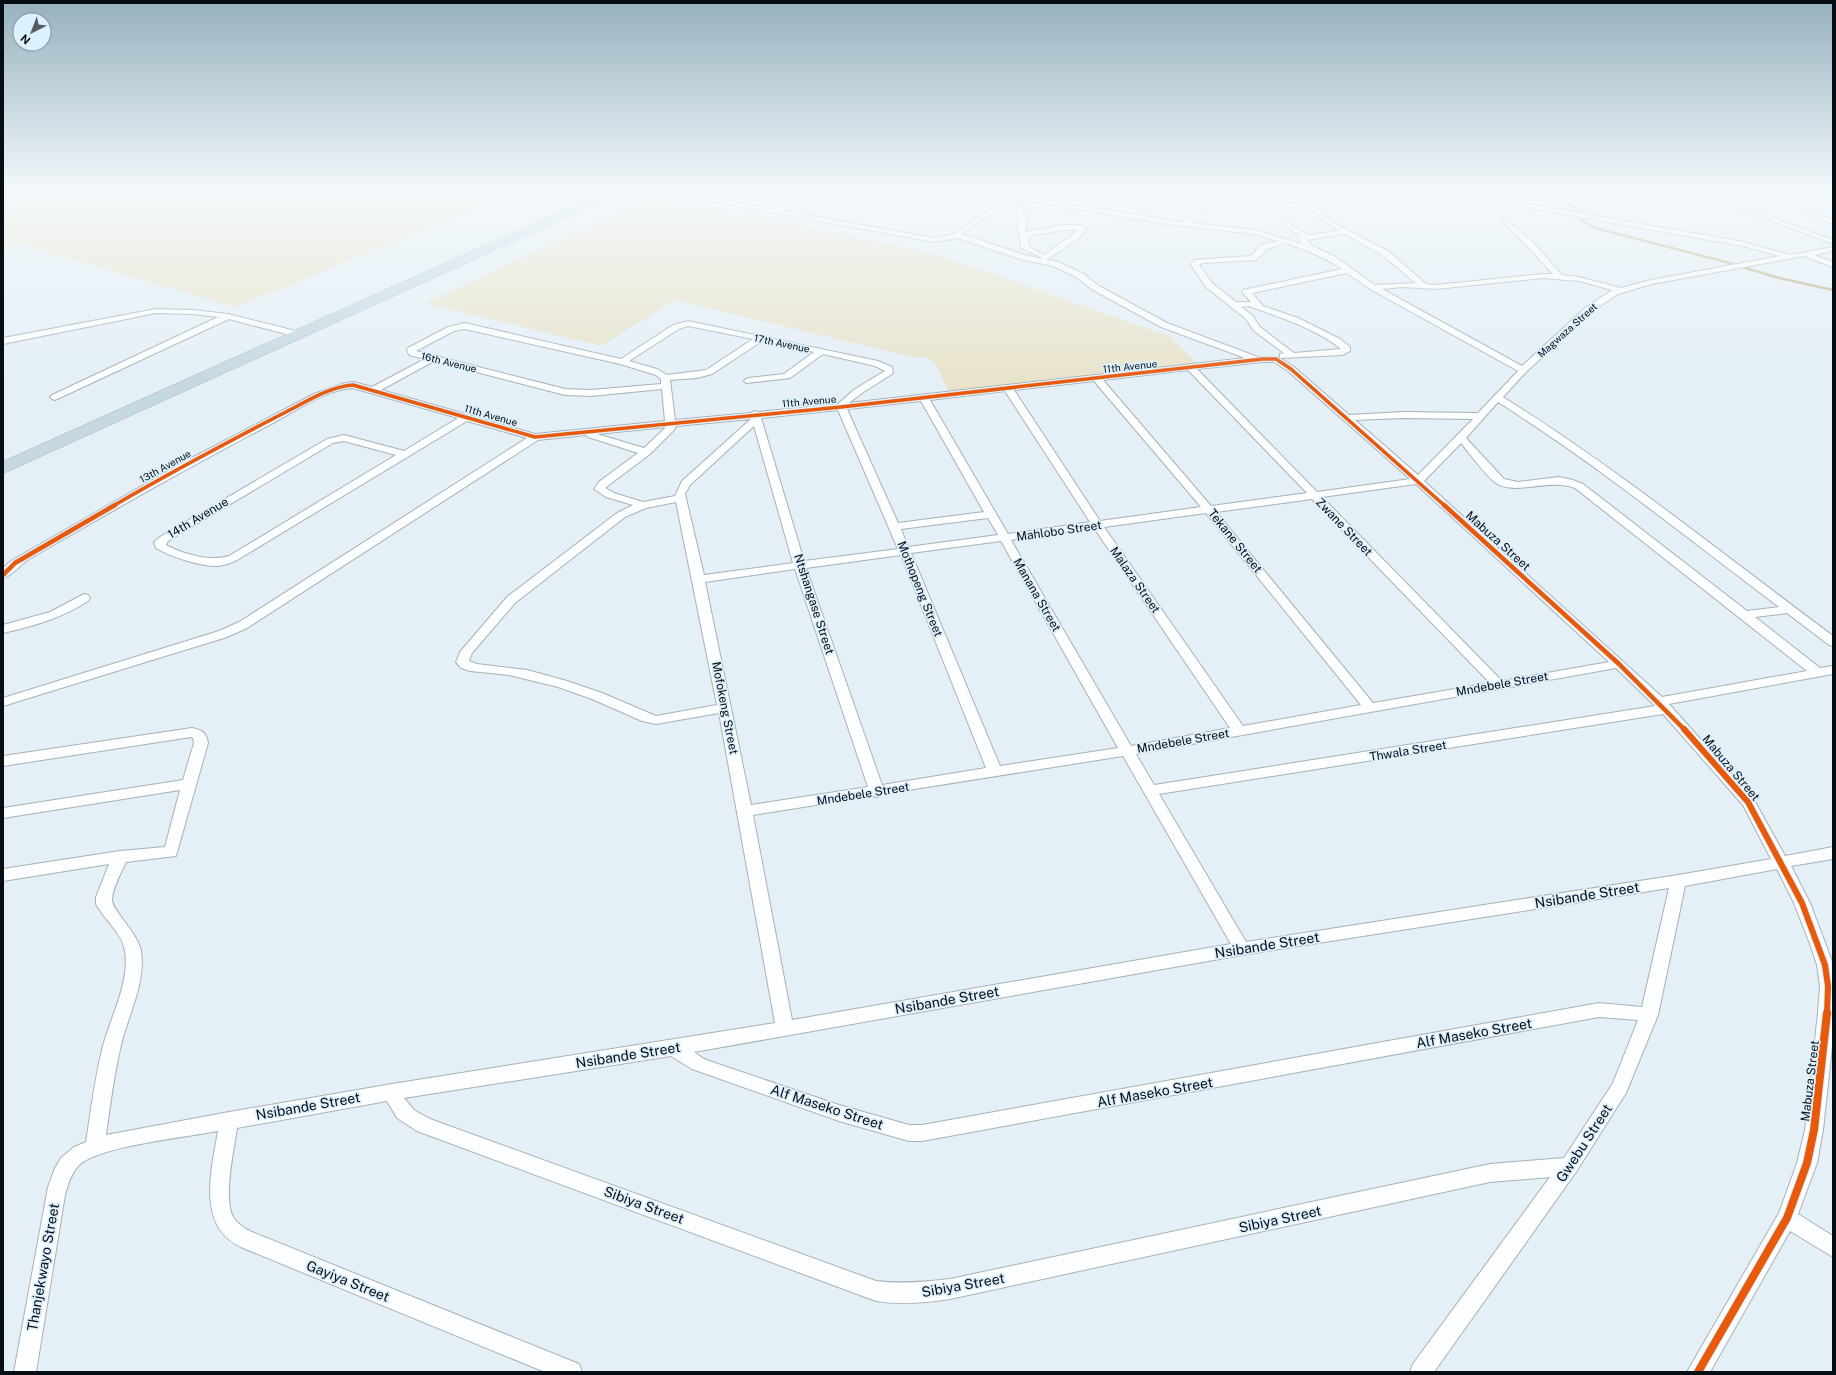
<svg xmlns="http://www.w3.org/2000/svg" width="1836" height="1375" viewBox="0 0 1836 1375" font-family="'Public Sans',sans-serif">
<rect width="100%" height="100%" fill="#e4eff6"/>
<g fill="#e8e3cb">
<polygon points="3,190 443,190 496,200 496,201 235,307 19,244 3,246"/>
<polygon points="647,199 811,228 932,253 1169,336 1201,367 951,396 935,363 926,357 912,357 675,300 601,346 426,303"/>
</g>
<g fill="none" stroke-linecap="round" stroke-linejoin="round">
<polyline stroke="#bbad7e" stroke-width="2.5" points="1548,190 1582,212 1579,219 1595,228 1726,262 1779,278 1833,290"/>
<defs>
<g id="street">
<path d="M655 190H668L776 209 814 190H822L784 211 934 238 952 235 1018 191 1021 193 1018 196 1183 222 1215 196 1226 191 1255 190 1287 197 1316 207 1332 222 1388 251 1426 284 1436 285 1543 274H1553L1524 243 1504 223 1502 222 1506 220 1530 239 1562 275 1579 277 1621 288 1651 280 1780 256 1743 246 1439 192 1436 190H1449L1744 242 1790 255 1833 247V251L1814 255 1833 262V267L1804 256 1652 284 1618 294 1591 312 1526 372 1503 397C1618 469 1724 555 1833 636V646L1829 645 1787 613 1755 617 1820 668 1833 666V674L1669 704 1753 798 1785 856 1833 847V859L1791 866 1810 903 1833 964V1038L1823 1130 1817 1163 1798 1214 1833 1236V1257L1790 1231 1710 1372H1687L1779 1213 1797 1163 1805 1130 1818 1013 1820 986 1817 965 1810 944 1794 903 1777 869 1685 886 1658 1015 1626 1093 1576 1172 1434 1372H1410L1413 1364 1550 1177 1490 1182 950 1299C925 1303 901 1305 876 1301L417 1131 397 1118 387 1101 237 1128C234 1150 223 1197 233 1217 238 1224 245 1229 252 1232L579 1364 582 1372H545L243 1248C196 1228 211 1171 218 1131 187 1137 100 1146 79 1165 71 1174 68 1184 65 1195L36 1372H14L48 1187 55 1168 61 1158 74 1147 86 1142C91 1110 95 1077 103 1046 111 1016 130 982 125 951 122 933 104 919 96 904V897L109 864 3 881V869L120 851 165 847 180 790 3 818V808L183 780 194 743 193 738 191 737 3 766V756L192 728C202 730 206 732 208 743L176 856 126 862C121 873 113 887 112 899 111 910 138 933 141 951 146 983 128 1015 121 1045 114 1075 110 1105 106 1135L229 1112 392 1084 775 1023 719 713 656 724 642 721 592 699 558 687 509 675 470 671 461 668 456 662 460 652 507 597 617 513 633 505 606 497 594 489 600 481 638 453 588 437 586 435 538 440 247 628 227 637 3 706V698L219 631 239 622 527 438 467 421 237 560C231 563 225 565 219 566 202 567 171 557 156 548L154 542 160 537 327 439 344 435 404 451 458 418 353 388C325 390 299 409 275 422 192 465 110 512 29 559 21 564 11 577 3 578V568L11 561 182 463 314 394 345 383 353 382 372 387 425 359 409 355 407 350 408 348 448 327 465 323 621 359 673 325 688 321 878 361 892 367 893 372 892 374 862 393 849 403 1245 358 1161 327 1093 290 1076 277 1053 266 1020 259 958 238 934 242 658 192ZM1247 192C1262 195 1301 202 1312 210 1322 217 1329 225 1339 231L1308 235 1286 221H1282V223L1300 236 1298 238 1302 244 1255 230 1191 223 1219 198 1228 195ZM1014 199 1165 224 1254 234 1278 241 1261 245 1251 256 1194 260 1191 265 1206 287 1246 319 1254 331 1284 353 1280 354V358L1258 357 1167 323 1099 286 1082 273 1058 262 1046 260 1078 239 1087 228C1077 220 1039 230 1026 232L1025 228 1027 219 1021 205ZM1009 202 1015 206 1020 219 1017 228 1020 235 1021 248 1041 257V259L1025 255 962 234ZM1063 230H1077L1072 235 1044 255 1029 247 1028 236ZM1345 234 1382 255 1416 283 1375 285 1334 256 1312 246 1307 240ZM1286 243C1306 250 1324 257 1342 269L1243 290 1242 292 1251 302H1236L1212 283 1199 265 1203 263 1256 260 1267 249ZM1347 273 1370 289 1518 371 1478 413 1403 412 1349 415 1294 367 1280 358 1342 355 1350 351V347L1340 339 1298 318 1263 306 1252 293ZM1543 278 1579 281 1612 290 1585 308 1522 366 1382 289 1403 287 1436 289ZM1249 306C1280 318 1315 328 1341 349L1294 353 1260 327 1252 315 1241 307ZM688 326 753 339 706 370 667 375 657 369 629 361 679 329ZM465 329 620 364 656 375 661 379V384L591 390 565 389 416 351 454 331ZM762 341 814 352 784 374 749 378 746 379 744 381 746 383 790 378 823 354 875 366 885 371 855 389 838 404 758 412 755 411 751 413 675 420 670 380 697 378 712 374ZM434 361 565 395 591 396 662 389 665 421 535 434 381 390ZM1263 362H1274L1288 371 1410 479 1317 492 1197 369ZM1188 370 1307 493 1211 506 1103 380ZM1094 381 1201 507 1100 521 1014 390ZM1005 391 1090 522 1008 534 930 400ZM921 401 984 512 898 523 847 409ZM1498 402C1596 464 1686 537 1779 607L1747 611 1583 484 1573 480 1559 477 1518 482 1504 479 1466 438ZM838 410 898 549 804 561 761 418ZM1403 418 1473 419 1418 475 1355 420ZM751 419 682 481 675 496 643 502 614 493 605 488 650 454 674 430 676 426ZM754 426 793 563 704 575 685 494 690 485ZM666 427 644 448 597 434ZM344 441 396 455 229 556C210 562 183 554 166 545L168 541 333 443ZM1461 443C1470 454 1486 476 1496 483 1514 496 1550 478 1575 488L1807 671 1662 697 1424 481ZM1416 484 1609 662 1502 681 1322 497ZM1312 499 1490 683 1373 703 1216 512ZM676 502 717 705 656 716 602 693 567 681 527 670 477 664 469 661 472 653 515 603 625 517 646 508ZM1206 513 1361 705 1243 726 1104 527ZM988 518 998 535 908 547 901 529ZM1094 528 1230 728 1131 746 1011 540ZM1001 541 1118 748 1000 766 911 553ZM901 555 986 768 882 785 806 568ZM795 569 868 787 751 805 705 582ZM1616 668 1655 706 1154 785 1136 754ZM1663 714 1743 805 1771 859 1678 875 1246 942 1159 794ZM1123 756 1231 944 792 1020 753 815 873 796 877 797 883 794ZM1669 888 1642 1007 1599 1003 922 1125H909L839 1105 718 1064 704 1059 694 1052 1242 955ZM1599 1017 1638 1020 1613 1083 1564 1158 1490 1164 950 1279C925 1282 901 1284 876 1281L430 1119 414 1110 404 1098 671 1056 692 1069 839 1121 909 1141H922Z"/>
<polygon points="1690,190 1698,190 1833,240 1833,244"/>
<polygon points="1743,190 1751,190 1833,220 1833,224"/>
<polygon points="1792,190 1800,190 1833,202 1833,206"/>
<polygon points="156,309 193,310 228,314 300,332 301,334 297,337 229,319 55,400 52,399 50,397 52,395 218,317 193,314 156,313 3,344 3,338"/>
<path d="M84 594 88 595 90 598 88 601C62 618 34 626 3 633V625L50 612Z"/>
</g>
<polygon id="highway" points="609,190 624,190 622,192 3,473 3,462"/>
</defs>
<use href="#street" stroke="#a9b1b7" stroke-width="2"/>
<use href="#highway" stroke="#c4c9cd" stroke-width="2"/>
<use href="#street" fill="#fbfdfe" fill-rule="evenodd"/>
<use href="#highway" fill="#c4d9e2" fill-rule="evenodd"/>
<defs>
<path id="cycleway-far3" d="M113 506C168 474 224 444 280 415 303 404 327 387 353 385L535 437 841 407 1263 359H1276L1291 369 1445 506"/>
<g id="cycleway-far2">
<polyline points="1444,505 1619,664 1685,730"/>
<polyline points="3,575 15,563 115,505"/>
</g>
<polyline id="cycleway-far1" points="1684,729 1748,802 1802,903 1825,965 1828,986 1827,1014"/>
<polyline id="cycleway" points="1698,1372 1787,1218 1807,1163 1814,1130 1827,1013"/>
</defs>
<use href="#cycleway-far3" stroke="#ddf0fd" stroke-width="5.5"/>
<use href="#cycleway-far2" stroke="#ddf0fd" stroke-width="7"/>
<use href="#cycleway-far1" stroke="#ddf0fd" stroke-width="8"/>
<use href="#cycleway" stroke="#ddf0fd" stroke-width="10"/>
<use href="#cycleway-far3" stroke="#e8590c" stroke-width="3.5"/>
<use href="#cycleway-far2" stroke="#e8590c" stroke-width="4.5"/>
<use href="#cycleway-far1" stroke="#e8590c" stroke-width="6"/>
<use href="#cycleway" stroke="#e8590c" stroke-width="8"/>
</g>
<linearGradient id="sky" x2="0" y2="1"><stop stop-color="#96b1be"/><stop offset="0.5" stop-color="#f3f8fb"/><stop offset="1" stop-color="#f3f8fb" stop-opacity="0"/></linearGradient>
<rect width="1836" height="382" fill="url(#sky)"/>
<g text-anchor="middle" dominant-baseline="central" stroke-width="3.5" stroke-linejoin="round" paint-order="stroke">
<g font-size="10" fill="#070e13" stroke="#ddf0fd">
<text transform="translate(1567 330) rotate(-42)">Magwaza Street</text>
<text transform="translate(782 343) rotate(12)">17th Avenue</text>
<text transform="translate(449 362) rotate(14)">16th Avenue</text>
<text transform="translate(1130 366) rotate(-6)">11th Avenue</text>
<text transform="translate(809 401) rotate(-5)">11th Avenue</text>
<text transform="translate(491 415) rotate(16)">11th Avenue</text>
<text transform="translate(165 466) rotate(-29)">13th Avenue</text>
</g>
<g font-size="12" fill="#070e13" stroke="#ddf0fd">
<text transform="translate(198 518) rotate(-31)">14th Avenue</text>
<text transform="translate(1344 527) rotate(46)">Zwane Street</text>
<text transform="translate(1059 531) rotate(-8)">Mahlobo Street</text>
<text transform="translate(1235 541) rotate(51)">Tekane Street</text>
<text transform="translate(1498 541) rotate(42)">Mabuza Street</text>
<text transform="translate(1135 580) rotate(55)">Malaza Street</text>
<text transform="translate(920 589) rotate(68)">Mothopeng Street</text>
<text transform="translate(1037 595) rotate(60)">Manana Street</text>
<text transform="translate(814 604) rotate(72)">Ntshangase Street</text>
<text transform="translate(1502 684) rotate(-10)">Mndebele Street</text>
<text transform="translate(725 708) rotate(79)">Mofokeng Street</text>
<text transform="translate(1183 741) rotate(-10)">Mndebele Street</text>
<text transform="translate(1408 751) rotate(-9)">Thwala Street</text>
<text transform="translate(1731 768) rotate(50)">Mabuza Street</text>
<text transform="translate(863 794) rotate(-9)">Mndebele Street</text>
<text transform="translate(1810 1081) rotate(-83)">Mabuza Street</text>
</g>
<g font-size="14" fill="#070e13" stroke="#ddf0fd">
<text transform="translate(1587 895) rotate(-9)">Nsibande Street</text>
<text transform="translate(1267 945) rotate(-9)">Nsibande Street</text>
<text transform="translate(947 1000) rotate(-10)">Nsibande Street</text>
<text transform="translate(1474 1033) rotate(-10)">Alf Maseko Street</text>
<text transform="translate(628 1055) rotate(-9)">Nsibande Street</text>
<text transform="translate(1155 1092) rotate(-10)">Alf Maseko Street</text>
<text transform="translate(308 1106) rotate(-10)">Nsibande Street</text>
<text transform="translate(827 1107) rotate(18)">Alf Maseko Street</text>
<text transform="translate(1584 1143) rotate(-57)">Gwebu Street</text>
<text transform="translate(644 1205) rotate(20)">Sibiya Street</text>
<text transform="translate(1280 1219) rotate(-12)">Sibiya Street</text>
<text transform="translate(43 1267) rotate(-80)">Thanjekwayo Street</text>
<text transform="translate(348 1281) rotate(22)">Gayiya Street</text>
<text transform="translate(963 1285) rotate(-10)">Sibiya Street</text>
</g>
</g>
<rect width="1836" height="1375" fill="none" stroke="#070e13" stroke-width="8"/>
<g transform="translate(32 32) rotate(222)"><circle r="19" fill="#ddf0fd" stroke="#87969f"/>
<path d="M0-3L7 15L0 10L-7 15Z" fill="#545d62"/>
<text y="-6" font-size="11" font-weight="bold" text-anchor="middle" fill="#070e13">N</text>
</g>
</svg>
